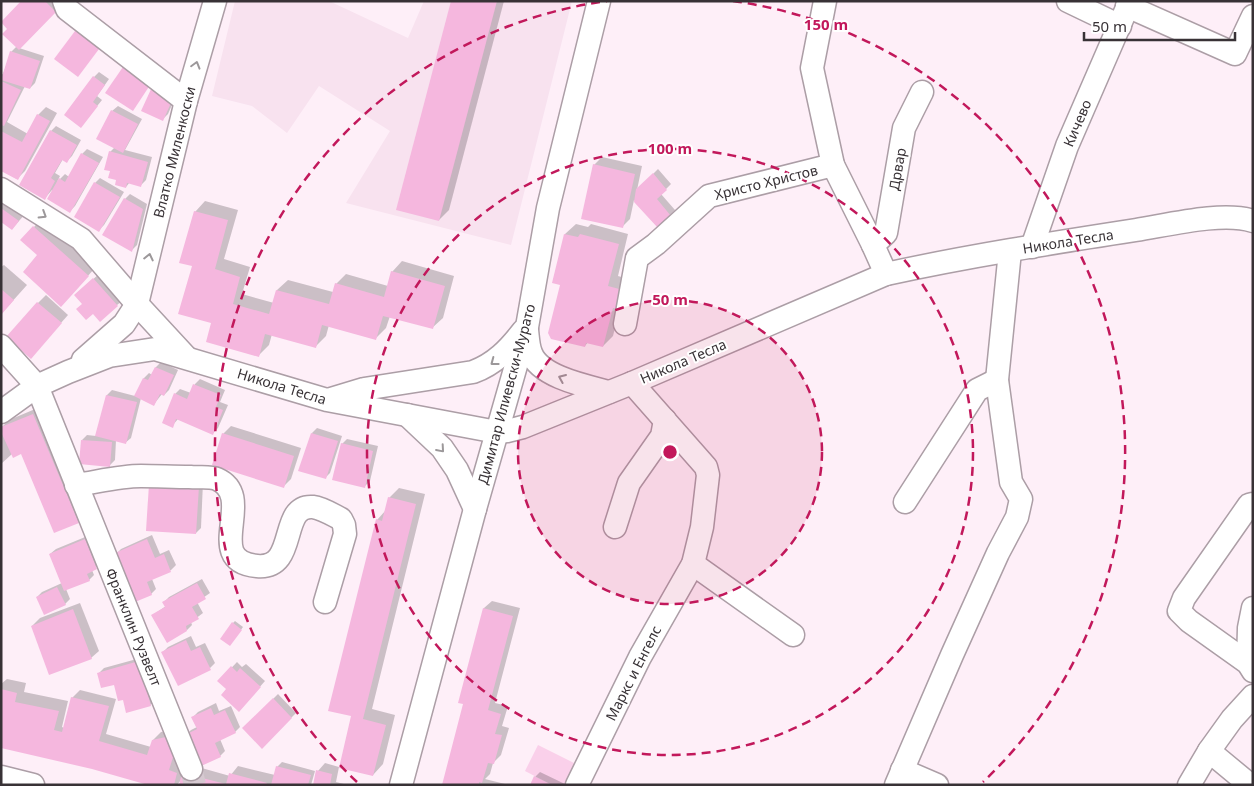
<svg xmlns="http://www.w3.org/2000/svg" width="1254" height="786" viewBox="0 0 1254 786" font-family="'Noto Sans',sans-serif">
<rect width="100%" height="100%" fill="#feeff8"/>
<polygon fill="#f8e2ef" points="235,1 329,1 408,38 424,1 572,1 511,245 346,203 390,131 319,86 287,133 252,106 212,96"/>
<polygon fill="#fad0ea" points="538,745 578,765 569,785 552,785 525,771"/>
<g fill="#0003">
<polygon points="23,1 55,1 60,6 19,48 44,56 35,83 30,88 25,86 7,122 28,134 38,115 46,107 57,113 25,171 17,179 1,170 1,75 3,74 11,52 17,46 9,29"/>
<polygon points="452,1 504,1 449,210 439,220"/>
<polygon points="99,72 109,79 97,96 102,100 81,126 94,77"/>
<polygon points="158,82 178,91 168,114 163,119"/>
<polygon points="118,106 142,119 125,150 152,157 146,180 141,185 130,182 126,187 117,179 111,170 110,152 115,147 112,111"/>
<polygon points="56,126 81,140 72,156 67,161 63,159 55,173 60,176 57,182 65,174 69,177 82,154 87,149 103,157 75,206 70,211 52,190 45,198 51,131"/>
<polygon points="602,157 642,166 637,190 658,169 671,184 661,194 675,210 658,226 634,200 630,219 622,227 594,165"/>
<polygon points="100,178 124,192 104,225 99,230 95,183"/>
<polygon points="130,194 147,204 137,245 132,250 125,199"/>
<polygon points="1,195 26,213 12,229 1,221"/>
<polygon points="205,201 238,210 224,259 250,267 242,294 274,303 277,290 288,280 333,292 336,284 346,274 388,286 392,272 402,261 454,276 443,318 432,328 390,316 386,328 376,338 329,325 326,336 316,346 272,334 269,345 258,356 213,323 193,265 195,212"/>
<polygon points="41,219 95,268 69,297 39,255 34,227"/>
<polygon points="576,224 588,227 591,224 628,234 618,276 632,280 621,304 613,336 603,346 588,342 585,346 562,284 565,234"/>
<polygon points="4,265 27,285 1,314 1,267"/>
<polygon points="99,274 122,301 117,305 93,312 83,303 81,290"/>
<polygon points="46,295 68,315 38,349 38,303"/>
<polygon points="161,362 178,370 169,390 164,395 162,394 154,404 141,398 131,438 125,443 116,440 115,460 110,465 82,440 87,435 96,436 107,395 112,390 135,396 144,378 149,373 152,375 156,367"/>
<polygon points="200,379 225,390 220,402 228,405 218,428 213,433 178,419 172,426 175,394 180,389 191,393 195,384"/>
<polygon points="40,407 86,514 78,521 55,531 22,453 12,454 1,464 1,428 9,420"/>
<polygon points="231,426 301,448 291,479 283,487 223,434"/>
<polygon points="317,428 342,436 330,473 325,478 312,433"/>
<polygon points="347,439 378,446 370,481 365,486 342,444"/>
<polygon points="203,482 201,528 196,533 150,484"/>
<polygon points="399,488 425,494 372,709 395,715 383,764 373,775 353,715 377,520 386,510 389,498"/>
<polygon points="90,535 101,563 92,570 94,575 89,580 66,589 70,599 65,604 37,597 42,592 62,583 50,554 56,549"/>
<polygon points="152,535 160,554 169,550 176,565 171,570 152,579 156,589 151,594 116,554 121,549"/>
<polygon points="202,579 210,593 197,602 203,613 191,622 192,625 187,630 153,615 166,606 164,602 169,597"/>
<polygon points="492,601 520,608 495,703 508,706 502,726 509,728 501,755 493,763 490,774 485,779 505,784 443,785 465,703 484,608"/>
<polygon points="80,603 99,651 91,658 32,626 40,618"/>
<polygon points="235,621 243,627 232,642 233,623"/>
<polygon points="191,636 196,647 205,643 215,663 210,668 163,652 168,647"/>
<polygon points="144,657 156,700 150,705 124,698 115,683 99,673 104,668"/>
<polygon points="237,662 242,667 246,664 265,681 244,705 219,681"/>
<polygon points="7,679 26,683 24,692 68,701 62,727 64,728 72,698 80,690 116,699 106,734 151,747 153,740 161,732 174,730 181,746 176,763 184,765 181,775 191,765 230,776 238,766 275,775 277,767 282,762 315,771 311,785 180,785 181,780 177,785 153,785 92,768 1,747 1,684"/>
<polygon points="278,694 296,713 262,747 244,728"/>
<polygon points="216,703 219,711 231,706 240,727 235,732 220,739 225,751 220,756 186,735 191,730 197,727 193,717 198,712"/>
<polygon points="325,763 339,767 336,782 348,785 314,785 318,771"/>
<polygon points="540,772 567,785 531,785 535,777"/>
</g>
<g fill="#f5b7de">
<polygon points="21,1 45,1 56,12 19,50 2,34 7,29 1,22"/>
<polygon points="451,1 497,1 439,221 396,210"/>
<polygon points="78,27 102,45 78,77 54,59"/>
<polygon points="10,51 40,61 30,89 1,80"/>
<polygon points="125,64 152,82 133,111 105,93"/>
<polygon points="93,76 105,85 93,102 98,106 81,128 64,115"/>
<polygon points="1,81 21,90 4,126 1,125"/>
<polygon points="152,87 174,96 163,121 141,111"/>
<polygon points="111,110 138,124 123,153 96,139"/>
<polygon points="37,114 50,121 18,180 1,171 1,131 22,142"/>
<polygon points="50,130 77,145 67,163 62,160 51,178 55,181 45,200 19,185"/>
<polygon points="109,151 148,162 141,187 127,183 126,188 115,185 116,180 108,178 110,171 104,170"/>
<polygon points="81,153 99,163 70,213 47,199 59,178 65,182"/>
<polygon points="593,164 635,174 623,228 581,219"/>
<polygon points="653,173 667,190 657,199 671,216 658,228 634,202 636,189"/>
<polygon points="94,182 120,197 99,232 74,217"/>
<polygon points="124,198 143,209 132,252 102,235"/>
<polygon points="1,208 19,221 12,230 1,222"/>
<polygon points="194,211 228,220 215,269 240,277 233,304 269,314 276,290 329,304 335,283 384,297 391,271 445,286 433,329 383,316 376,340 322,325 316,348 265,334 259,357 206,342 211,323 178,314 192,266 179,263"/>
<polygon points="33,226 89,276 61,307 23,272 37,255 20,240"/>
<polygon points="564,234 578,237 580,234 619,244 608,286 623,290 618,309 613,308 603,347 586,343 585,347 551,339 548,333 560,285 552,283"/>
<polygon points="93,278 118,306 100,322 93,314 86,320 76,309 82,304 74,295"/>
<polygon points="1,289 14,300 1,315"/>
<polygon points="37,302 62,323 31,359 6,337"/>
<polygon points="155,367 174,375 164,396 160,394 154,406 134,396 143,378 148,380"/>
<polygon points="193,384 221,395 216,407 223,410 213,435 176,419 173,428 162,423 174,393 187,399"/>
<polygon points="106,395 137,402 126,444 95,436"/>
<polygon points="33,414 79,523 54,533 21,454 13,458 1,432 1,427"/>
<polygon points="222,433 294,456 284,488 212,465"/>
<polygon points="311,433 338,441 326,479 298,471"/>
<polygon points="81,440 112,442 110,467 79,464"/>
<polygon points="341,443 373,451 365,488 332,480"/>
<polygon points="149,484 199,486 196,534 146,531"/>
<polygon points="388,497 416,504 363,719 386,725 373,776 339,768 351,716 328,711 376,519 382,521"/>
<polygon points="85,539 97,569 87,574 90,581 64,591 49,554"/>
<polygon points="147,539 155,558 164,554 171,572 147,582 152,595 135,602 115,553"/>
<polygon points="197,583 206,599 192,607 199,619 186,626 187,631 167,643 151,615 165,607 162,602"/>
<polygon points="57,587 66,605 44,615 36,597"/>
<polygon points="483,608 513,616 488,710 501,714 495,734 502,735 494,764 488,763 482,783 479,782 479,785 442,785 463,704 458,703"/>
<polygon points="73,609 92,659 49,675 31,626"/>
<polygon points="232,622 242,630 230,646 220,639"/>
<polygon points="186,640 191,651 200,647 211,670 178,686 161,652"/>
<polygon points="139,661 151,706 126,713 123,700 118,701 114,685 101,688 97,673"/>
<polygon points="231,666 237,672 240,668 261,687 239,712 221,695 226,689 217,681"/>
<polygon points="1,689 17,693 15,702 59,711 54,730 62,732 71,697 109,706 99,741 147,755 152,740 166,737 174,754 169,770 177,773 174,785 148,785 92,769 1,748"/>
<polygon points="273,698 292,718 262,749 242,728"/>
<polygon points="211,708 214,715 225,710 236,733 215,743 221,757 199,767 185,735 197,729 191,717"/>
<polygon points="276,766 311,775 308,785 271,785"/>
<polygon points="316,770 332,774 330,785 313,785"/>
<polygon points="182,773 226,784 229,773 267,783 266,785 179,785"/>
<polygon points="534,776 552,785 530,785"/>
</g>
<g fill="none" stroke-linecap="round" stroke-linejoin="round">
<polyline stroke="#d6c9d1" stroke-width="22" stroke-dasharray="22 11" stroke-linecap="butt" points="191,769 195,785"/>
<defs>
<g id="minor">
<polyline points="64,1 67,9 186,101"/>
<polyline points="825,1 812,68 833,165 873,245 886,274"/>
<polyline points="1068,1 1120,26"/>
<polyline points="1127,6 1235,54 1253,16"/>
<polyline points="1,189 81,239 137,304 186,357"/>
<polyline points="873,245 886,233 904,128 922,92"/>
<polyline points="1032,247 1067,146 1130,1"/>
<polyline points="625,324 637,258 656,244 709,196 833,165"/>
<path d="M527 330C528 338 528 346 531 353 540 377 586 386 609 392"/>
<polyline points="1,346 37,386 191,769"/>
<polyline points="83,360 124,324 137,304 186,101 215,1"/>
<path d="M331 399 364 389 473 372C495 364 509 349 523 331"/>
<path d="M1 412 37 386 68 372 109 356 155 349 327 400 497 432 507 431 523 427 632 383 886 274C968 256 1052 243 1136 230 1168 225 1223 211 1253 221"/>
<polyline points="407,415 442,448 457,470 475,509"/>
<path d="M76 485C97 482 120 476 141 476 157 476 174 477 190 477 198 478 210 476 217 479 258 497 201 561 257 566 299 570 278 504 313 507 322 508 333 515 341 519L344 525 345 534 325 602"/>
<polyline points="905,502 977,390 997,380"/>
<polyline points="1253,504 1249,505 1184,598 1179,611 1189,621 1248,663 1253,671"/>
<polyline points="615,527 629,483 662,436 665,420"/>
<polyline points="693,564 793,635"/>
<polyline points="1248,663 1249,628 1253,608"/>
<polyline points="902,770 937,785"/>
<polyline points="1,777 33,785"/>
<polyline points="401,785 475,509 527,327 548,208 599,1"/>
<polyline points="577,785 640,657 693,564 702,527 708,475 706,467 632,383"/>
<polyline points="896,785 952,655 998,553 1017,517 1021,499 1011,482 997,380 1010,251"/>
<polyline points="1189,785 1209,751"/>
<polyline points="1250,785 1209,751 1232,719 1253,696"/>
</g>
</defs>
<use href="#minor" stroke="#ac9ea6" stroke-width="25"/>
<use href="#minor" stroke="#fff" stroke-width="22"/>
</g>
<defs><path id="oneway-chevron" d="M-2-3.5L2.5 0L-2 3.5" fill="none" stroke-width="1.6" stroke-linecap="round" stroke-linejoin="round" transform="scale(1.25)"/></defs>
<g stroke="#9c989a">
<use href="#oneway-chevron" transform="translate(196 65) rotate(-74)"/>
<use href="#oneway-chevron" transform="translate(43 215) rotate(32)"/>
<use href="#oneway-chevron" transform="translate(149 257) rotate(-77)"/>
<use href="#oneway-chevron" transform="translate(494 362) rotate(143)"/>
<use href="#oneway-chevron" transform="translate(562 378) rotate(-157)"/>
<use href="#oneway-chevron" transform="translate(441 449) rotate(49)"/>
</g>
<circle cx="670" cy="452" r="152" fill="#c2185b" fill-opacity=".12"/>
<g fill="none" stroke="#c2185b" stroke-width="2.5" stroke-dasharray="9 6">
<circle cx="670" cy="452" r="152"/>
<circle cx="670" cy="452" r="303"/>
<path d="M357 782A455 455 0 0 1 607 1M733 1A455 455 0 0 1 983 782"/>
</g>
<g text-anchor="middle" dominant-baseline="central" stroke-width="4" stroke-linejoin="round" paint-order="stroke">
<g font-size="14" fill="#383236" stroke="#fff">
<text transform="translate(1077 123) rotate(-67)">Кичево</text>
<text transform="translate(174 152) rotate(-76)">Влатко Миленкоски</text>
<text transform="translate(897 169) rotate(-80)">Дрвар</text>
<text transform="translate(766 182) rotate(-14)">Христо Христов</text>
<text transform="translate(1068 241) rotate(-9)">Никола Тесла</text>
<text transform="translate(683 361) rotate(-23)">Никола Тесла</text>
<text transform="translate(282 386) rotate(17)">Никола Тесла</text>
<text transform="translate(506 394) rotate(-75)">Димитар Илиевски-Мурато</text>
<text transform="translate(134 627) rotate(68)">Франклин Рузвелт</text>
<text transform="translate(633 673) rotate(-63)">Маркс и Енгелс</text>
</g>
</g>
<circle cx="670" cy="452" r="8" fill="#c2185b" stroke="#fff" stroke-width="2.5"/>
<g font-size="15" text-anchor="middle" font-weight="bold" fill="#c2185b" stroke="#fff" stroke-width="4" stroke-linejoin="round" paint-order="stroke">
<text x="826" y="30">150 m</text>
<text x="670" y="154">100 m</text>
<text x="670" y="305">50 m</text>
</g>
<rect width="1254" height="786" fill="none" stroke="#383236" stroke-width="5"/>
<path d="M1084 32v8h151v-8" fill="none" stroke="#383236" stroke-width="2.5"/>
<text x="1092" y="32" font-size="15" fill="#383236" stroke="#ffffff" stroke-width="4" paint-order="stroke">50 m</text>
</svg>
